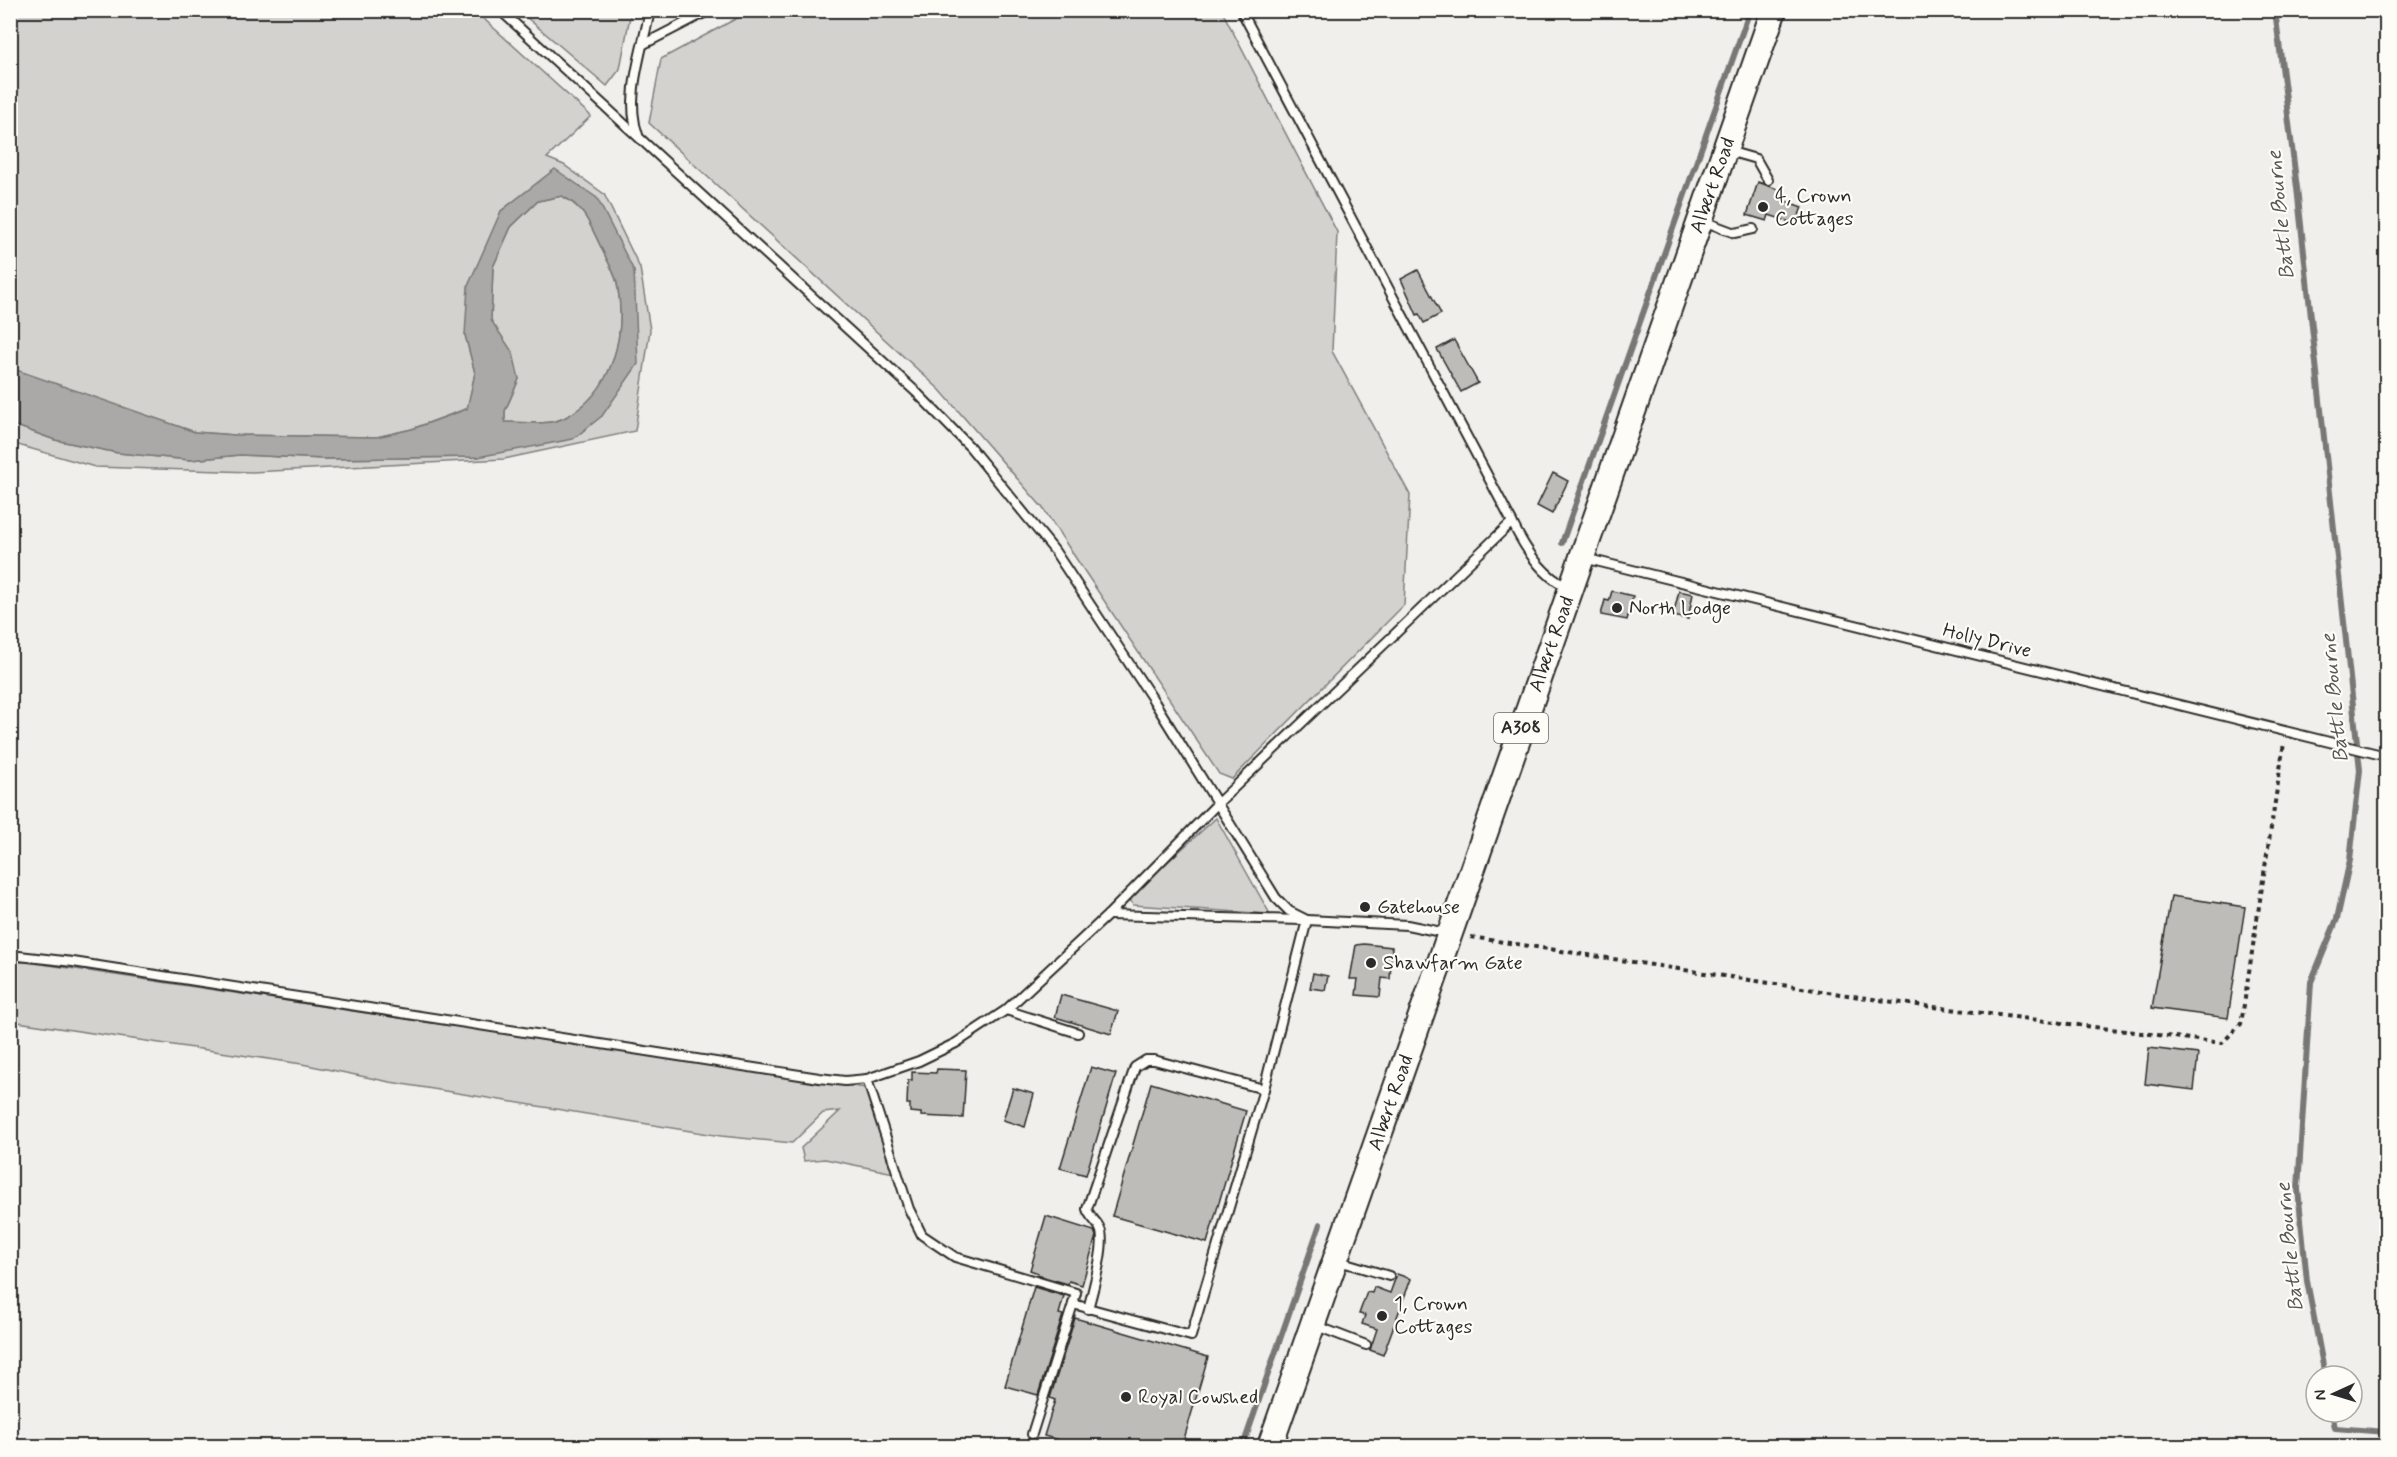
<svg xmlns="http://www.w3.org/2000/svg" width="2397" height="1457" viewBox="0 0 2397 1457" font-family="Mynerve,sans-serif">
<rect width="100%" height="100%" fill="#f0efeb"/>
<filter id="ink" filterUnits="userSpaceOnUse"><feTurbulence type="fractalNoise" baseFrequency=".0167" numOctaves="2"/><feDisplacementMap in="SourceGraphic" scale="12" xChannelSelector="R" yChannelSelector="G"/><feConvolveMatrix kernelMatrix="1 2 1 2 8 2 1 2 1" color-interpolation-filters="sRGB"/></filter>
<g filter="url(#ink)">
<g fill="#d3d2cf" stroke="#7f7e7d" stroke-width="1.5">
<polygon points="752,10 1222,11 1337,232 1332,351 1410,495 1404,605 1232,779 1219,774 1042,507 940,390 649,123 661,59"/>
<polygon points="11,11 475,11 591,116 547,158 564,165 604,194 640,268 650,330 635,431 504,459 252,472 95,467 11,443 11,424 55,440 118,453 190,460 240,455 324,459 478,457 602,416 634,272 555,170 501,211 465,335 475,373 468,408 412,429 377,437 235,435 195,432 29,376 11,368"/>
<polygon points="519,11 631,11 620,69 607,86"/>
<path d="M562 196C585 208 589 222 600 245 605 257 614 270 617 283 627 333 614 393 564 418 547 426 523 422 505 422V411L519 379 491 320 493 267 511 227 538 201Z"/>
<polygon points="1216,818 1270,914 1133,905 1129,897"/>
<polygon points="10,962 29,962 866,1088 894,1173 825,1159 804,1161 801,1148 840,1111 823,1113 792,1143 721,1136 390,1082 302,1064 11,1021"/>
</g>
<path fill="#aaa9a7" stroke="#777775" stroke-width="1.5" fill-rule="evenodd" d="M555 169 597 198 634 271 638 364 602 416 573 439 478 457 324 459 240 455 190 460 118 453 55 440 11 424V368L195 432 235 435 377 437 412 429 467 409 475 373 465 335 468 286 501 211ZM562 196C585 208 589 223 600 245 605 257 614 270 617 283 627 333 614 393 564 418 548 426 524 422 505 422V411L519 379 513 353 491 320 493 267 511 227 538 201Z"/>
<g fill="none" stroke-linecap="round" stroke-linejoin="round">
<g stroke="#777775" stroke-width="6">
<polyline points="2275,10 2297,188 2360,770 2350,860 2337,919 2311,982 2298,1189 2307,1281 2325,1376"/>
<polyline points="1562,543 1750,10"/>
<polyline points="2332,1412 2335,1428 2386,1432"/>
<polyline points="1243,1446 1320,1224"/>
</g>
</g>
<g fill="#bdbcb8" stroke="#2b2b2b" stroke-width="1.5">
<polygon points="1758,182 1780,190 1777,198 1802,207 1796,224 1769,215 1767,221 1747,215"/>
<polygon points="1418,270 1441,314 1424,323 1419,314 1417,315 1401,279"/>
<polygon points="1454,340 1478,383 1461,392 1437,349"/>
<polygon points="1553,473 1568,481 1552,514 1537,506"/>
<polygon points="1612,591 1633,596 1627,620 1601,615 1605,600 1609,601"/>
<polygon points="1679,591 1693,594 1688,619 1673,616"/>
<polygon points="2171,896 2245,907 2228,1018 2152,1008"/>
<polygon points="1364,944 1392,947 1390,979 1382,978 1380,997 1356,995 1358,979 1350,979 1356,945"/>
<polygon points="1313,973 1328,976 1325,990 1310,988"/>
<polygon points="1061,995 1118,1011 1111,1034 1055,1017"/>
<polygon points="2149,1048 2198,1054 2194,1090 2145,1084"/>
<polygon points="1091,1067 1116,1074 1086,1175 1060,1168"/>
<polygon points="937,1069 966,1070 963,1118 921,1116 921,1113 910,1112 910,1104 907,1104 908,1080 912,1080 912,1072 936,1073"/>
<polygon points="1151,1083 1246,1111 1207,1243 1112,1216"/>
<polygon points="1013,1088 1034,1094 1025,1127 1003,1120"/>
<polygon points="1046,1216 1094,1231 1096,1236 1082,1285 1069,1281 1068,1284 1037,1275 1038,1273 1030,1270"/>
<polygon points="1397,1274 1411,1279 1383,1355 1370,1350 1377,1329 1362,1324 1365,1315 1359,1314 1367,1292 1372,1293 1374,1287 1390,1293"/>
<polygon points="1034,1287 1064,1296 1059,1314 1063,1315 1038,1395 1005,1386"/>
<polygon points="1075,1318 1208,1357 1182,1446 1081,1446 1044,1436 1055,1400 1050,1398"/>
</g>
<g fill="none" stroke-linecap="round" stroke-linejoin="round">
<defs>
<g id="lane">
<polyline points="500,10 916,392 970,447 1054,550 1152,698 1276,898 1289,911 1307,920"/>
<polyline points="644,44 710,10"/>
<path d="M638 135C624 97 643 49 650 10"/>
<polyline points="1728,151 1756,159 1768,180"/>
<polyline points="1703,221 1735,233 1753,229"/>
<path d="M1512 522C1524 547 1543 577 1568 587"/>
<polyline points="1584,558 2386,756"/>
<polyline points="1108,915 1303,920"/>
<polyline points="10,955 73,962 819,1078 845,1081 867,1079 909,1209 922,1235 955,1257 1076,1293 1073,1304 1191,1336 1264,1089 1307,920 1407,925 1446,933"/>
<polyline points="1006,1010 1078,1033"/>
<polyline points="867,1079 919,1061 956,1043 1006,1010 1108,915 1219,802 1512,522 1241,10"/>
<polyline points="1339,1261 1389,1276"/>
<path d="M1088 1309C1092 1293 1107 1243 1100 1229 1097 1221 1090 1218 1087 1209L1135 1067 1146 1060H1154L1264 1089"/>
<polyline points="1314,1325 1366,1345"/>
<polyline points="1032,1434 1073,1304"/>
</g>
<g id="primary">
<path id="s1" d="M1270 1446 1774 10"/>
</g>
</defs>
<use href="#lane" stroke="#2b2b2b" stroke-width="12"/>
<use href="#primary" stroke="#2b2b2b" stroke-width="28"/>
<polyline stroke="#2b2b2b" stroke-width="4" stroke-dasharray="4.5 4.5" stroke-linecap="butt" points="1471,937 1886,1001 2222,1043 2241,1024 2284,743"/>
<use href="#lane" stroke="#fdfcf7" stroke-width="8"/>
<use href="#primary" stroke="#fdfcf7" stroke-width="24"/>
</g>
</g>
<g fill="#2b2b2b" stroke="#fdfcf7" stroke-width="2">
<circle cx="1763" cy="207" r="6"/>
<circle cx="1617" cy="608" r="6"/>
<circle cx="1365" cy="907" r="6"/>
<circle cx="1371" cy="963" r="6"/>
<circle cx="1382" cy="1316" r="6"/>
<circle cx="1126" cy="1397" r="6"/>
</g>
<g text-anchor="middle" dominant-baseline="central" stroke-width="4.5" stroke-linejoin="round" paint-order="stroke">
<rect fill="#fdfcf7" stroke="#6a6a68" stroke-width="1.5" x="1494" y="713" width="54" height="30" rx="4.5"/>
<g font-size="18" font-weight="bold" fill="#2b2b2b">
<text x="1521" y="728">A308</text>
</g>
<g font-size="20" fill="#2b2b2b" stroke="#fdfcf7">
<text stroke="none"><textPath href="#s1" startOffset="1336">Albert Road</textPath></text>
<text transform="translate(1987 641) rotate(14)">Holly Drive</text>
<text stroke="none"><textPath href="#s1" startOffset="850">Albert Road</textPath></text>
<text stroke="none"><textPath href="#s1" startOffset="364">Albert Road</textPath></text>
</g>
<g font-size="20" fill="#2b2b2b" stroke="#fdfcf7" text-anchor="start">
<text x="1775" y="196">4, Crown<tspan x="1775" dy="23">Cottages</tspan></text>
<text x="1629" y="608">North Lodge</text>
<text x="1377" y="907">Gatehouse</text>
<text x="1383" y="963">Shawfarm Gate</text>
<text x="1394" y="1304">1, Crown<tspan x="1394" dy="23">Cottages</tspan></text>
<text x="1138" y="1397">Royal Cowshed</text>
</g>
<g font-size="21" font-style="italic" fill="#575756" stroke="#fdfcf7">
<text transform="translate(2281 215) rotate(-96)">Battle Bourne</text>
<text transform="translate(2335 698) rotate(-96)">Battle Bourne</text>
<text transform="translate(2290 1247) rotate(-96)">Battle Bourne</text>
</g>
</g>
<rect width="2397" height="1457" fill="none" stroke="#fdfcf7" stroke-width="36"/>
<rect x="18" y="18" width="2361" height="1421" fill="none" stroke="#2b2b2b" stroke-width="2" filter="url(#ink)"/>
<g transform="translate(2334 1394) rotate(266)"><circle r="28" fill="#fdfcf7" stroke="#a9a8a5" stroke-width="1.5"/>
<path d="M0-4.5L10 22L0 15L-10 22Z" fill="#2b2b2b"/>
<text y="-9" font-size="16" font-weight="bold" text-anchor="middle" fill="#2b2b2b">N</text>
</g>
</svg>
